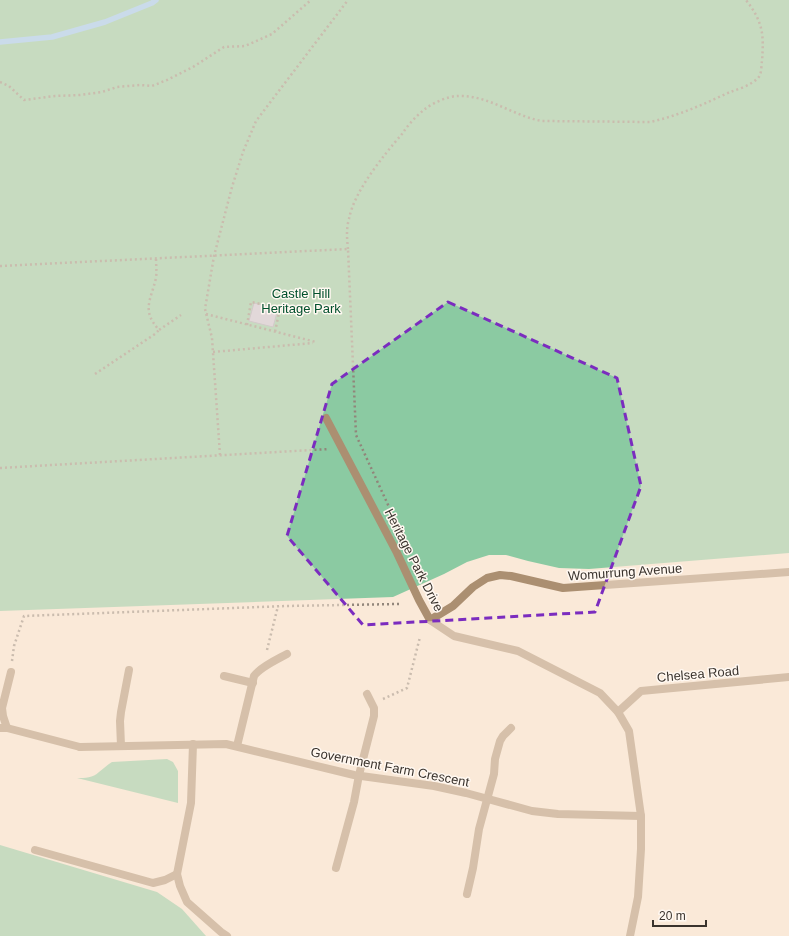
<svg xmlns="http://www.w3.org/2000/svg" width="789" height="936" viewBox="0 0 789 936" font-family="Helvetica,sans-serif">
<rect width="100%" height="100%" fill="#fae9d8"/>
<g fill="#8bcaa2">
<polygon points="0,0 789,0 789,553 589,569 559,568 528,561 506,555 489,555 467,562 444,574 393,597 0,611"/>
<path d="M167 759 173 762 178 771V803L77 778C85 778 93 778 99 772 104 768 107 765 112 762Z"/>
<polygon points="0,845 157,892 182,909 206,936 0,936"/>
</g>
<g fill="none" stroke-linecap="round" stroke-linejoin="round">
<polyline stroke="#90c9ff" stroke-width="5.5" points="0,42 52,37 105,22 152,3 156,0"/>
</g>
<polygon fill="#c6c4d9" stroke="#a4a3b7" points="254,303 278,309 273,327 249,321"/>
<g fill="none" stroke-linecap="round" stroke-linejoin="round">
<g stroke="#91857a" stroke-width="2.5" stroke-dasharray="2 3" stroke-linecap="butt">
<polyline points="0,82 9,86 24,100 55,96 80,95 102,92 117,87 140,85 152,86 167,80 193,67 224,47 245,46 272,34 311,0"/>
<path d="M348 249C347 239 346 229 349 219 354 191 384 155 402 134 408 125 416 116 425 109 433 103 448 96 458 96 489 95 513 116 542 121L650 122C678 116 704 104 730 92 739 89 751 85 758 78 762 74 761 66 762 61 764 34 763 22 746 0"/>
<path d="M156 259C156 265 157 271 156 278 151 300 141 310 159 330L181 315"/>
<polyline points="0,266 348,249 356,435 389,507"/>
<polyline points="206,314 316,342"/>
<polyline points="247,325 251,302 280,308 275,332"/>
<polyline points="213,352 313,343"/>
<polyline points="95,374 155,334 159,330"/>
<polyline points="220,455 212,338 205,309 214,256 232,187 243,152 256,121 348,0"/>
<polyline points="0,468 329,449"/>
<polyline points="267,650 278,606"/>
<polyline points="12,661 14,646 24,616 286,606 399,604"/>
<polyline points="383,699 407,688 420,637"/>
</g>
<g stroke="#ab8f71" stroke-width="8">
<polyline points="224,676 253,683"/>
<polyline points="0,728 7,728 80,747"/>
<polyline points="7,728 3,716 2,708 11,672"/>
<polyline points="121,746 120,721 121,712 129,670"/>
<path d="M237 746 254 676C260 667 278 659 287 654"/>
<polyline points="336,868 354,802 359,775 374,716 374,708 367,694"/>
<polyline points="467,894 473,868 479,829 494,774 495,759 500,741 503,736 511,728"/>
</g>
<g stroke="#ab8f71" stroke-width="8">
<polyline points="326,418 397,553 419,600 430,620 454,636 518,651 600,693 618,712 629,731 641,816 641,849 638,897 630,936"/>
<polyline points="430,620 453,606 473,587 487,578 500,575 511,576 563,588 789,572"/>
<polyline points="618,712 641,691 789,677"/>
<polyline points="80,747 226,744 354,775 434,786 466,793 532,811 558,814 641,816"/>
<polyline points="35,850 153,883 165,880 177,874 180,886 187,902 221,932 227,936"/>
<polyline points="177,874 191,803 193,744"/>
</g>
</g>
<path d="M0 0H789V936H0ZM448 302 617 378 641 486 595 612 363 625 287 536 332 384Z" fill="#fae9d8" fill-opacity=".55" fill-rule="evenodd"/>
<path fill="none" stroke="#7b2cbf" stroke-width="3" stroke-dasharray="8 5" stroke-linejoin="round" d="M448 302 617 378 641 486 595 612 363 625 287 536 332 384Z"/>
<g text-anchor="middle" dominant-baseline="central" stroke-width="3" stroke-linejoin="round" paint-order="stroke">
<g font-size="13" fill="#02502d" stroke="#fff8f1">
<text x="301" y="293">Castle Hill<tspan x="301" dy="15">Heritage Park</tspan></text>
</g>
<g font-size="13" fill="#3a332d" stroke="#fff8f1">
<text transform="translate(414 560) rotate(63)">Heritage Park Drive</text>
<text transform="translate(625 572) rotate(-4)">Womurrung Avenue</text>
<text transform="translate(698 674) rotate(-5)">Chelsea Road</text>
<text transform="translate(390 767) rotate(11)">Government Farm Crescent</text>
</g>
</g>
<path d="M653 920v6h53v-6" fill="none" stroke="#3a332d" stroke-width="2"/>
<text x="659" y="920" font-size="12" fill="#3a332d" stroke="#fff8f1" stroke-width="3" paint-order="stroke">20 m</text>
</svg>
